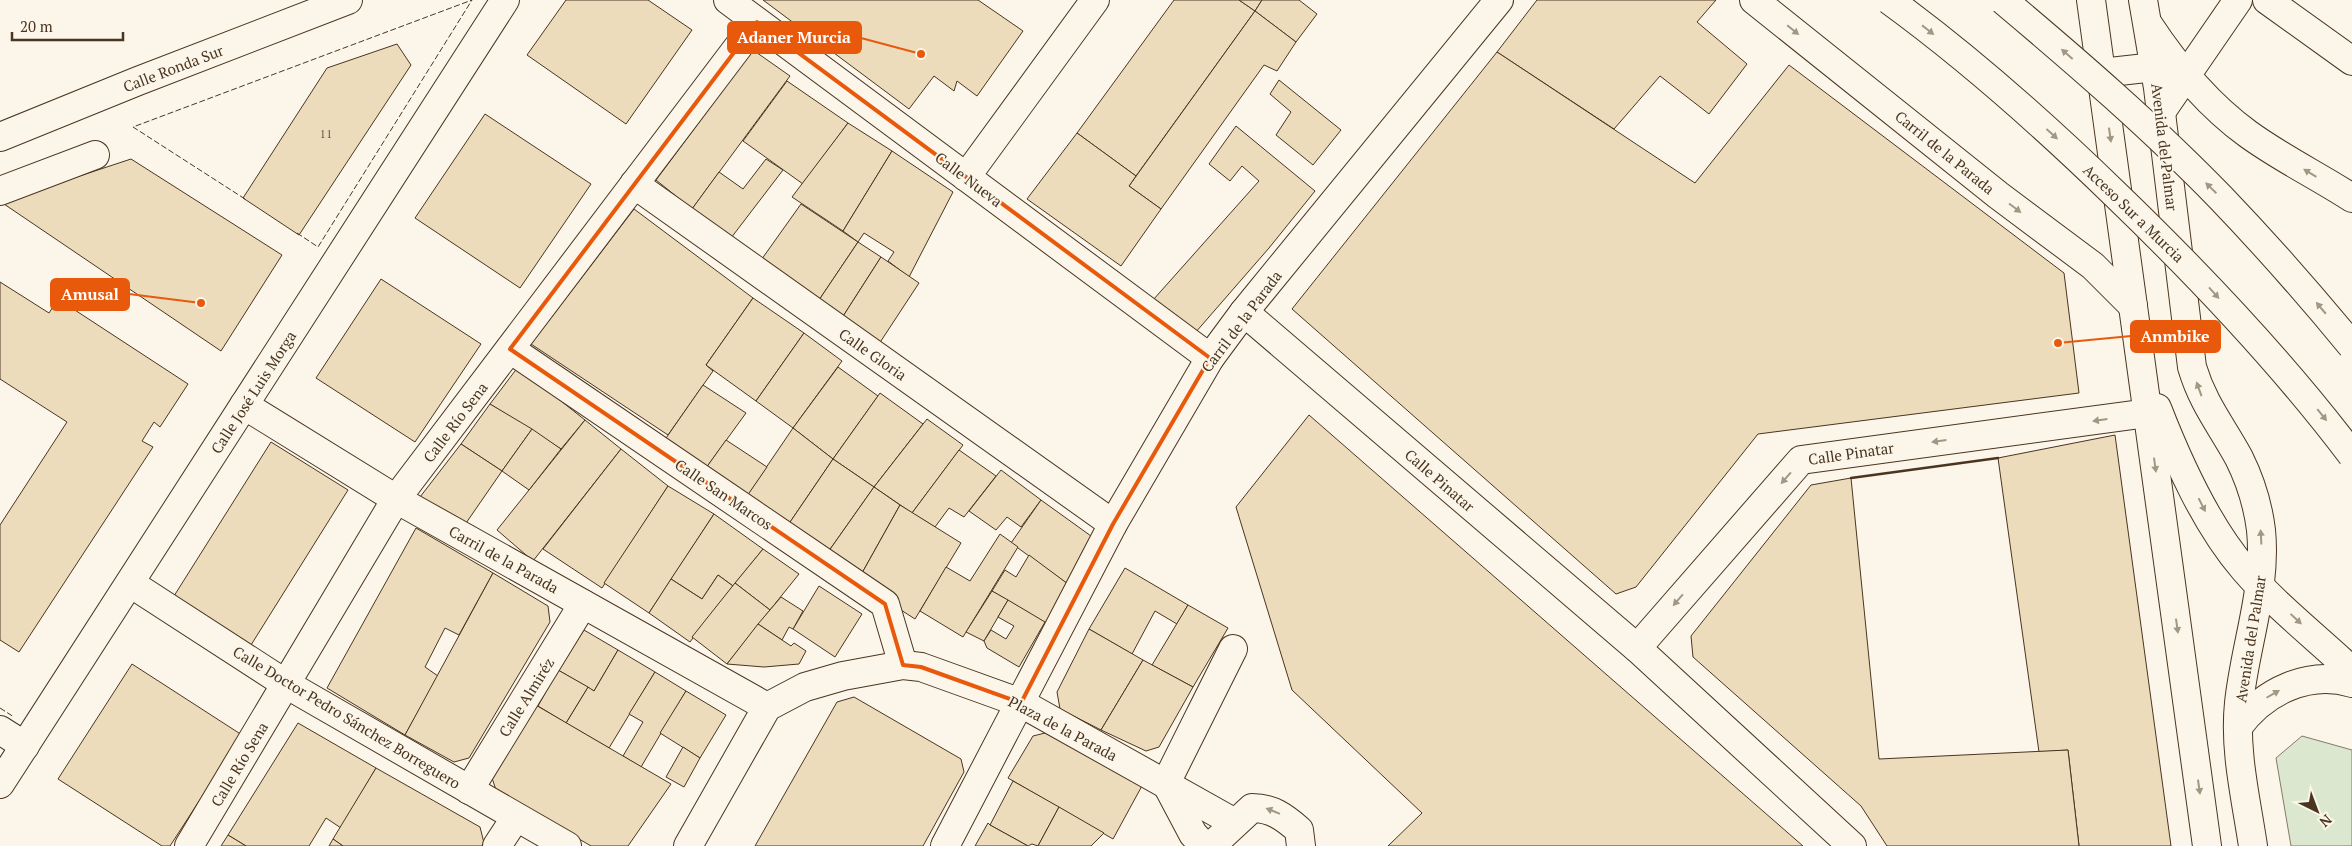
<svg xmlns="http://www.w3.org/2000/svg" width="2352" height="846" viewBox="0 0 2352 846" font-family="'PT Serif',serif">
<rect width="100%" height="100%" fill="#fbf6e9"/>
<polygon fill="#dce7d0" stroke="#887966" points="2302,736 2352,750 2352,846 2291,846 2276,758"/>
<g fill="#ecdcbc" stroke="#4a3520">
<polygon points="566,0 648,0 692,30 626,124 527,55"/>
<polygon points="763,0 978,0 1023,31 977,96 957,81 954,91 934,76 909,109"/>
<polygon points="1174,0 1239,0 1255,11 1136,176 1077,133"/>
<polygon points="1239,0 1262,0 1255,11"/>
<polygon points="1262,0 1299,0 1317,14 1296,42 1255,11"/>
<polygon points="1537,0 1716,0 1697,22 1747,64 1709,114 1660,76 1614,129 1497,52"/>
<polygon points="1255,11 1296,42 1277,71 1264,65 1161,209 1129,186"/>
<polygon points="397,44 411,65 299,235 243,198 327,68"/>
<polygon points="753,50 790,76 692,209 656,180"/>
<polygon points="1497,52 1695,183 1789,65 2064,273 2079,393 1758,434 1636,587 1616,594 1292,309"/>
<polygon points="1279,80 1341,130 1313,165 1276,135 1291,112 1270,94"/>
<polygon points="787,81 848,123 803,184 743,141"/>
<polygon points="485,114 591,184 520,288 415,218"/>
<polygon points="848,123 892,151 843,231 792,197"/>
<polygon points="1236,126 1315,191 1269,248 1195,333 1153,300 1259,181 1242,166 1230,181 1209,164"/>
<polygon points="1077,133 1136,176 1129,186 1161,209 1121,266 1027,199"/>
<polygon points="892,151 953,192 909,277 888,261 894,252 864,233 858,242 843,231"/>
<polygon points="131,159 282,255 221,351 1,202"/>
<polygon points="766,159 783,170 731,238 692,209 719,172 743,189"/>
<polygon points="801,204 858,242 815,306 759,263"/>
<polygon points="634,209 753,298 706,365 713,371 668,435 531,344"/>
<polygon points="858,242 881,257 840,321 817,303"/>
<polygon points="881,257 919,283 877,347 840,321"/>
<polygon points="381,279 481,344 415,442 316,378"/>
<polygon points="0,282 49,313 58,299 188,384 160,427 154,422 142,441 153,447 19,652 0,640 0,525 67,422 0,379"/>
<polygon points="753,298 804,333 756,401 706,365"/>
<polygon points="804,333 842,361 793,428 756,401"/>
<polygon points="518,367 585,420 561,449 490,404"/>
<polygon points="838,367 878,396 833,459 793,428"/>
<polygon points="703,385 746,413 706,468 664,441"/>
<polygon points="880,393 923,424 874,487 833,459"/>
<polygon points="490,404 532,429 502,471 461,444"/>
<polygon points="1309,415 1803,846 1388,846 1422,813 1292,690 1236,507"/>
<polygon points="927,419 963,445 912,513 874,487"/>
<polygon points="585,420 621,449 533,561 497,530"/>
<polygon points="793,428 833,459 786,528 742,503"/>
<polygon points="532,429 561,449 529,490 502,471"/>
<polygon points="2115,435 2171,846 2079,846 2068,750 2039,752 1998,458"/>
<polygon points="726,440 767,467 747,496 706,468"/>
<polygon points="271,442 348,490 251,645 174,596"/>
<polygon points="461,444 502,471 464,526 420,497"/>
<polygon points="621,449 668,486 602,588 543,549"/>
<polygon points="959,450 996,476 964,517 949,508 935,527 912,513"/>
<polygon points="833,459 874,487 826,555 786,528"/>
<polygon points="1001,470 1041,500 1021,527 1007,517 996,530 969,511"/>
<polygon points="1851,478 1879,759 2068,750 2079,846 1887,846 1861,806 1693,657 1691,636 1811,485"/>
<polygon points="668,486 714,514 649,613 604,583"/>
<polygon points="874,487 900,505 857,582 826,555"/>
<polygon points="1041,500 1091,536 1072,587 1011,543"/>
<polygon points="900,505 961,543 915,619 857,582"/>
<polygon points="714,514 763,549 733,586 718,575 702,599 671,579"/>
<polygon points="416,528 493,573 459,635 445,628 425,667 438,676 405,735 327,688"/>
<polygon points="1000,534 1018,547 963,637 920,611 946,567 970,581"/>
<polygon points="763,549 799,574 770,610 735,583"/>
<polygon points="1029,555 1072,587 1051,626 992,591 1005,570 1016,577"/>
<polygon points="1125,568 1188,605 1177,624 1155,611 1132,654 1089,629"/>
<polygon points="493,573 548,606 550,622 469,758 454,762 405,735"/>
<polygon points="718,575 733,586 690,642 649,613 671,579 702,599"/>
<polygon points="735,583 770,610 727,664 692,637"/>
<polygon points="819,586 862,614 835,657 793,629"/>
<polygon points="992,591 1008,600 984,641 966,632"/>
<polygon points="781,597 803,611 793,629 789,627 782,640 758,624"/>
<polygon points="1008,600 1045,622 1019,667 987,648 984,641 991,630 1006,639 1014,626 998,617"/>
<polygon points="1188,605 1228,628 1193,687 1152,665"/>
<polygon points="758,624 791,646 794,643 806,651 799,664 764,667 727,664"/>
<polygon points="1089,629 1143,660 1101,730 1060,709 1057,692"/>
<polygon points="584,630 618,650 594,691 558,670"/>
<polygon points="618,650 655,672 609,748 566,723 588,687 594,691"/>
<polygon points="1143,660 1193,687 1159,747 1146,751 1101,730"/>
<polygon points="132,664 242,735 170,846 162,846 58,779"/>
<polygon points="558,670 588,687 566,723 538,706"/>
<polygon points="655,672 686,691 641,767 623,756 643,722 629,714"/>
<polygon points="686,691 726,715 700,758 660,733"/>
<polygon points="854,697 961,759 964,772 923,846 755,846 837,702"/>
<polygon points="534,704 671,784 628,846 591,846 496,790 491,775"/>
<polygon points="298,723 376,768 341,828 326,818 309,846 246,846 228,835"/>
<polygon points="1045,733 1143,784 1113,839 1008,778 1033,736"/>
<polygon points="683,747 700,758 684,787 666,777"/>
<polygon points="376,768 480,827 484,843 482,846 343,846 333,839"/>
<polygon points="1013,781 1059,807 1038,846 1032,844 1028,846 990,825"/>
<polygon points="1059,807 1104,833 1091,846 1038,846"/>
<polygon points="988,823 990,825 1028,846 975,846"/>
<polygon points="228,835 246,846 221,846"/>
<polygon points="333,839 343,846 329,846"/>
</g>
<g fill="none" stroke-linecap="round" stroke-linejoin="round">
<defs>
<g id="minor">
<polyline points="728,0 1210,358"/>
<polyline points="1754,0 1998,195 2093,266 2133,306"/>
<polyline points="2267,0 2352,61"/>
<polyline points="2161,112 2238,0"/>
<polyline points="0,137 138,81 348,0"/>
<polyline points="966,177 1095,0"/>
<polyline points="634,184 1113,524"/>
<polyline points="0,191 95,155"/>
<polyline points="1244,312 1637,648 1852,846"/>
<polyline points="510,349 885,604 903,665"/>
<polyline points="244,405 396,499 767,707"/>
<polyline points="130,583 286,684 567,846"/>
<polyline points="1637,648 1801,460 2148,413"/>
<polyline points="0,730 25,746"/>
<polyline points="1166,783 1233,649"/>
<polyline points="1166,783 1193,834 1204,846"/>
<polyline points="0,784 505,0"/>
<polyline points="469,790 583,604"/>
<polyline points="189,846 396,499 757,22"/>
<polyline points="497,846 516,817"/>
<polyline points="688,846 767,707 805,687 843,676 903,665 921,667 1021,703 1235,823"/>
<polyline points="945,846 1113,524 1210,358 1244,312 1499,0"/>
<path d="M1211 846 1252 808C1272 808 1284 817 1299 830L1301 846"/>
</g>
<g id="major">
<polyline points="2091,0 2207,846"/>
<path d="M2143 0 2158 88 2192 367C2203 404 2221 425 2239 458 2250 480 2258 506 2261 530 2267 589 2245 645 2239 703 2234 750 2246 799 2253 846"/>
<path d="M2157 408C2178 462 2206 525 2244 569 2275 605 2317 638 2352 671"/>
<path d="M2238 727C2264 691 2309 670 2352 683"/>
</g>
<g id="highway">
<path d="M2148 24C2175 65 2208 105 2248 134 2281 158 2318 176 2352 198"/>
<polyline points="2101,73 2164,66 2186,75"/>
</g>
</defs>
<use href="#minor" stroke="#4a3520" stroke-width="30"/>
<use href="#major" stroke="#4a3520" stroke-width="30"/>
<use href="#highway" stroke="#4a3520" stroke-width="30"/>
<use href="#minor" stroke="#fbf6e9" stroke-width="28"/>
<use href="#major" stroke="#fbf6e9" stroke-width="28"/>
<use href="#highway" stroke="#fbf6e9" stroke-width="28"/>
<defs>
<g id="highway-bridge">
<path d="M1889 0C1970 59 2044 125 2116 195 2200 276 2281 361 2352 455"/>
<path d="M2003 0C2078 63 2153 128 2221 198 2267 246 2310 295 2352 346"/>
</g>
</defs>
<use href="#highway-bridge" stroke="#4a3520" stroke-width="30" stroke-linecap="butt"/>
<use href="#highway-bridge" stroke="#fbf6e9" stroke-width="28"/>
<g stroke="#4a3520" stroke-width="1" stroke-dasharray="6 2.5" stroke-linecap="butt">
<polyline points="245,199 133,127 472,0"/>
<polyline points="297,233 318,247 472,0"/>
<polyline points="0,708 14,717"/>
</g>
<polyline stroke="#4a3520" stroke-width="2.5" points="1851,478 1998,458"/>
</g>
<defs><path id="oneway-solid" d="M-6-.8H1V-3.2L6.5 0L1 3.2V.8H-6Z" transform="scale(1.25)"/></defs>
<g fill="#a29684">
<use href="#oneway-solid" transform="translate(1793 30) rotate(39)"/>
<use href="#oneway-solid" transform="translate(1928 30) rotate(38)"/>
<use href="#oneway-solid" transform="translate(2067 54) rotate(-139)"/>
<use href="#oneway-solid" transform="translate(2052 134) rotate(42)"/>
<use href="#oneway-solid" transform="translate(2110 135) rotate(82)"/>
<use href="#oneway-solid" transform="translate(2310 173) rotate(-149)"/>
<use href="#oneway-solid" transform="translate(2211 188) rotate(-136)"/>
<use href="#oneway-solid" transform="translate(2015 208) rotate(37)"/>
<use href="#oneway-solid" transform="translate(2214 293) rotate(48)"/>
<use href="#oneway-solid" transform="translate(2321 308) rotate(-130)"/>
<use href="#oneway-solid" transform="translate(2199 389) rotate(-110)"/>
<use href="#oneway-solid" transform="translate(2322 415) rotate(51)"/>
<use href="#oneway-solid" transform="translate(2100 420) rotate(172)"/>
<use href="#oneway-solid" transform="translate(1939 441) rotate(172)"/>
<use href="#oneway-solid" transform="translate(2155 465) rotate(82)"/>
<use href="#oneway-solid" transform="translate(1786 478) rotate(131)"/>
<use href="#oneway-solid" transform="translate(2202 505) rotate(63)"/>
<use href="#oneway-solid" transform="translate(2261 537) rotate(-93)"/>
<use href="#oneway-solid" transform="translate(1678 600) rotate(131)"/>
<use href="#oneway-solid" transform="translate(2296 619) rotate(43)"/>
<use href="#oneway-solid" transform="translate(2177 626) rotate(82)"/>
<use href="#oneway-solid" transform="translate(2273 694) rotate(-30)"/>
<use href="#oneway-solid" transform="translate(2199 787) rotate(82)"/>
<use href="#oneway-solid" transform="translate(1273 811) rotate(-158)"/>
</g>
<path fill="none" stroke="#e8590c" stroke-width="4" stroke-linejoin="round" d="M757 22 1210 358 1113 524 1021 703 921 667 903 665 885 604 510 349Z"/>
<g text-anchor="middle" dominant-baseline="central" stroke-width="4" stroke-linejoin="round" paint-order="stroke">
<g font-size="12" fill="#725f47">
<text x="326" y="133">11</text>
</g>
<g font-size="15" fill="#4a3520" stroke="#fbf6e9">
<text transform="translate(173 68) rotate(-21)">Calle Ronda Sur</text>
<text transform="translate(2165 147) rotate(83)">Avenida del Palmar</text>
<text transform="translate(1945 152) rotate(39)">Carril de la Parada</text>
<text transform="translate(969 179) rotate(37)">Calle Nueva</text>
<text transform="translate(2134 213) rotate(44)">Acceso Sur a Murcia</text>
<text transform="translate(1241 321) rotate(-53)">Carril de la Parada</text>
<text transform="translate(873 354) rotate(35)">Calle Gloria</text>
<text transform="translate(253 392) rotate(-57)">Calle José Luis Morga</text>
<text transform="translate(455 422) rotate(-53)">Calle Río Sena</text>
<text transform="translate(1851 453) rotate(-8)">Calle Pinatar</text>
<text transform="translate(1440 480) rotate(41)">Calle Pinatar</text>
<text transform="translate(724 494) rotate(34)">Calle San Marcos</text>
<text transform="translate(504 559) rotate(29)">Carril de la Parada</text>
<text transform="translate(2250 639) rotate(-81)">Avenida del Palmar</text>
<text transform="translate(526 697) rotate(-58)">Calle Almiréz</text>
<text transform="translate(347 717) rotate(31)">Calle Doctor Pedro Sánchez Borreguero</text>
<text transform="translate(1063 728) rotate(28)">Plaza de la Parada</text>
<text transform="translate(239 764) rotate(-59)">Calle Río Sena</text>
</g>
</g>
<path fill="none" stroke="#e8590c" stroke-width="2" d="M921 54L861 38M201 303L129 294M2058 343L2131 336"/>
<g fill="#e8590c" stroke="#fbf6e9" stroke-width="2">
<circle cx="921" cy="54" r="5"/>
<circle cx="201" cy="303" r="5"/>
<circle cx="2058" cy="343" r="5"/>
</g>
<g fill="#e8590c" stroke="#e8590c" stroke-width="2">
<rect x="728" y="22" width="133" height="31" rx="5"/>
<rect x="51" y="279" width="78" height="31" rx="5"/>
<rect x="2131" y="321" width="89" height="31" rx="5"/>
</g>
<g font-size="16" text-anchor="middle" font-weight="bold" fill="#fff">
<text x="794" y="43">Adaner Murcia</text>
<text x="90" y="300">Amusal</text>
<text x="2175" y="342">Anmbike</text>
</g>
<g transform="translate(2317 811) rotate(138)" stroke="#fbf6e9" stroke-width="4" paint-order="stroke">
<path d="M0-4L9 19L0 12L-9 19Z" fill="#4a3520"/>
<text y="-8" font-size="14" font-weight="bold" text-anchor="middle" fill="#4a3520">N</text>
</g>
<path d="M12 32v8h111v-8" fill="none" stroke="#4a3520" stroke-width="2.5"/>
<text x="20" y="32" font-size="15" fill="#4a3520" stroke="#fbf6e9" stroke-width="4" paint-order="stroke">20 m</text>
</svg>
